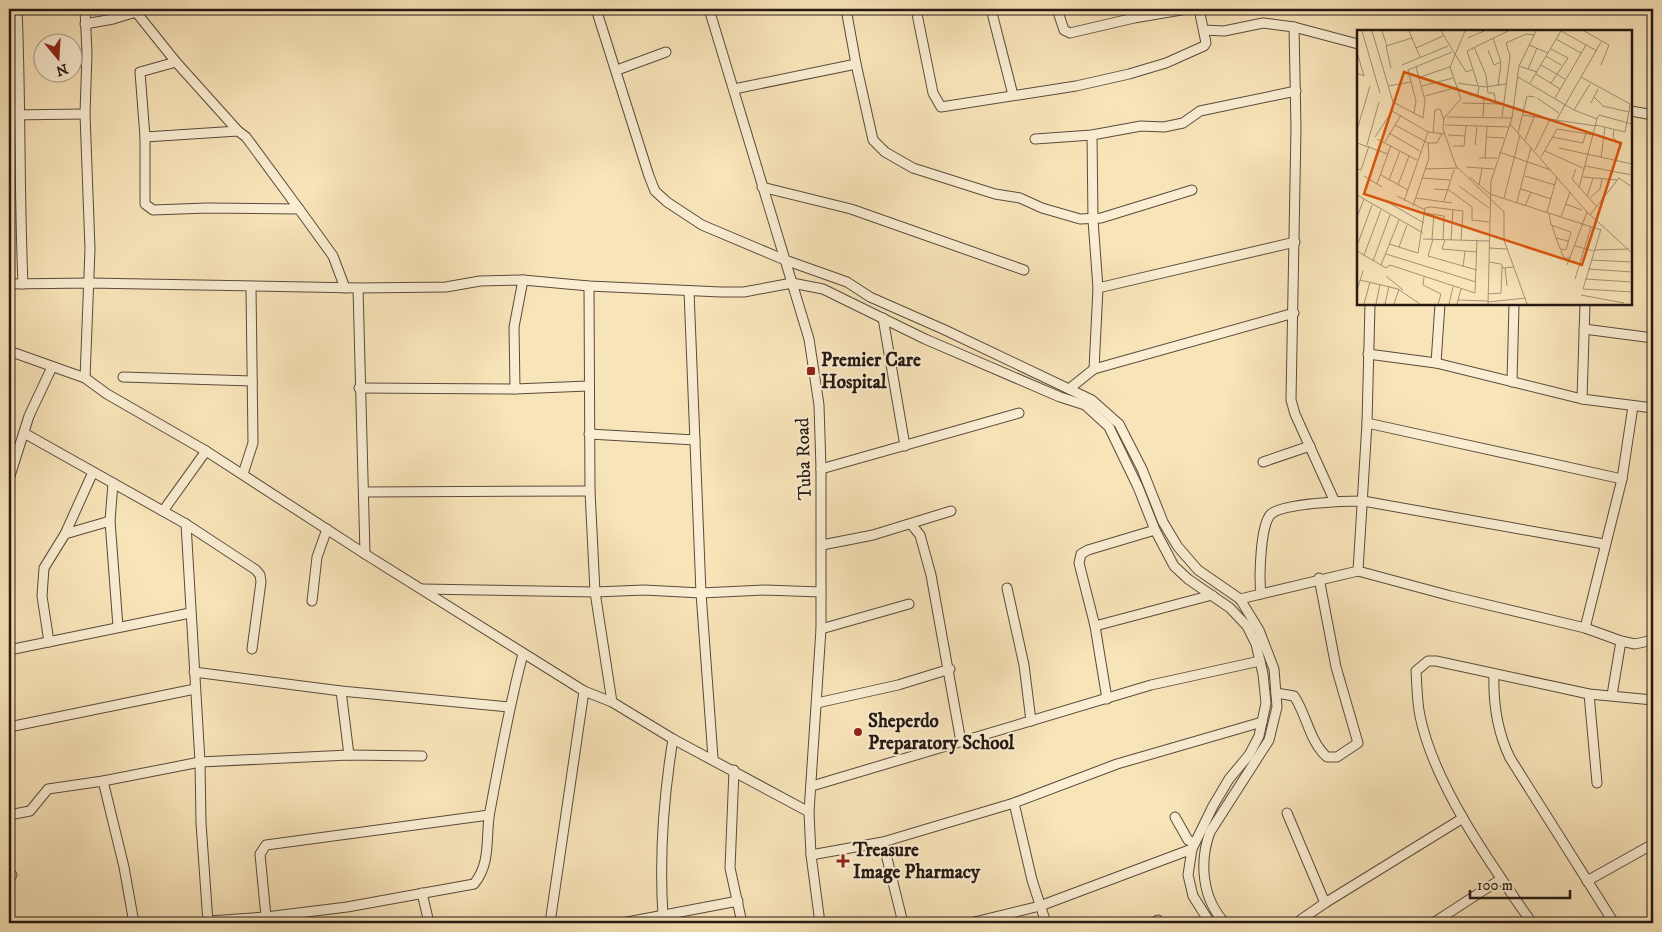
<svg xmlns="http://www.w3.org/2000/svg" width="1662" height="932" viewBox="0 0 1662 932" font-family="'IM FELL DW Pica',serif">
<rect width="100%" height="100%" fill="#f8e4b9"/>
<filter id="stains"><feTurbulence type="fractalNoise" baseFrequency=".004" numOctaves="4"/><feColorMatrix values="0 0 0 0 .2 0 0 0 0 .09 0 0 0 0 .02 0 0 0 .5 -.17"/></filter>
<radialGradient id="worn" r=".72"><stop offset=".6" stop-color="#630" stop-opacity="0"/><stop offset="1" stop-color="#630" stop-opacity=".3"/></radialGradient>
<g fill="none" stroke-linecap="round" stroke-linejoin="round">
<defs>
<g id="minor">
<path d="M17 9C21 101 19 193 23 284"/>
<polyline points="85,9 87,53 85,114 90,249 85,378"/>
<path d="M596 9 649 176 655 191 667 202 702 225 785 260 847 282 870 297 945 330 1092 400 1119 424 1142 469 1163 522 1178 547 1198 570 1240 599 1259 630 1274 669 1277 707 1269 740 1210 832C1199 862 1202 899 1225 923"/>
<polyline points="709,9 809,339 819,405 821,469 821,629 809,812 811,855 820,923"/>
<polyline points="846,9 856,64"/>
<polyline points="916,9 933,93 941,107 1076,86 1129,74 1166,63 1204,46 1206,43 1199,9"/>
<polyline points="991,9 1013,95"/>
<polyline points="1057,9 1064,30 1070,33 1134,18 1187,9"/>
<polyline points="85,24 113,19 136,12 176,62 238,131"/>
<polyline points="1294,27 1296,128 1291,400 1295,414 1334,500"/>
<polyline points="1204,30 1224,31 1263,23 1294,27 1358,44"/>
<polyline points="176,62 140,72 145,137 145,204 153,210 207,208 299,209 333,256 345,288"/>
<polyline points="617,70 666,52"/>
<polyline points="734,89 856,64 873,140 885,152 913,168 995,194 1020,198 1042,208 1080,219 1101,218 1192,190"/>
<polyline points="1631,111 1653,115"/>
<polyline points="9,115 85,114"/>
<polyline points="1092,135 1093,220 1098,288 1094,369"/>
<polyline points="145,137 238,131 246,137 299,209"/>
<polyline points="1035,139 1092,135 1141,126 1164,127 1183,123 1200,111 1296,91"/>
<polyline points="762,187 851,209 1024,270"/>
<polyline points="9,284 89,283 358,288 446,287 480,281 523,280 589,286 721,292 744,292 792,283 823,289 925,339 1060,397 1085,405 1109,427 1138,487 1155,530 1174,566 1188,579 1230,608 1247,626 1256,644 1263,674 1266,703 1259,736 1249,755 1229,779 1213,806 1192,849 1188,875 1193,896 1210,923"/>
<polyline points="589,286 590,491 595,592 612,702"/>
<polyline points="358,288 365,554"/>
<polyline points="1098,288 1295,242"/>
<polyline points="689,291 701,593 713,758"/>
<polyline points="883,318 905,446"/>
<polyline points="1584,329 1653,338"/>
<polyline points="9,351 85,378 107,394 206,451 365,554 584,691 612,702 673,739 809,812"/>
<polyline points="1368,354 1436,363 1582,399 1653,408"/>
<polyline points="1436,363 1440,304"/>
<polyline points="123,377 252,381"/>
<polyline points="1512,382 1514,304"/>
<polyline points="359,388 515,389 588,386"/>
<polyline points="515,389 514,327 523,280"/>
<polyline points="1069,389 1094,369 1294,313"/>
<polyline points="1582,399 1585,304"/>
<polyline points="1367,423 1622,479"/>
<polyline points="24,433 186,524 256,570 260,575 261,582 252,649"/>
<polyline points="589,434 695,440"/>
<polyline points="1263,462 1310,446"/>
<polyline points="821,469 1019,413"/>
<polyline points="243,474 253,443 251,287"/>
<polyline points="9,479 29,416 52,367"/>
<polyline points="113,483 110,521 118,627"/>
<polyline points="364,492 590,491"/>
<polyline points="163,511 206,451"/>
<polyline points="186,524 200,762 201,823 208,923"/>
<polyline points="911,524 920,535 931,575 961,742"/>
<polyline points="65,534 110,521"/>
<polyline points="822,545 873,535 951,511"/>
<polyline points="1358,571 1367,423 1370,304"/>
<polyline points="1007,588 1024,665 1031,721"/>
<polyline points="422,589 595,592 644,590 701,593 765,590 821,592"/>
<path d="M1261 594C1259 579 1260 525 1271 514 1284 503 1346 501 1363 501L1604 544"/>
<polyline points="1240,599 1358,571 1451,596 1585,628 1621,641 1635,644 1653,640"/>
<polyline points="312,601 317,557 327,529"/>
<polyline points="1095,626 1212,595"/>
<polyline points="1585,628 1622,479 1633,406"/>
<polyline points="821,629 909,604"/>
<polyline points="49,642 42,596 44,568 65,534 93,472"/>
<polyline points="9,650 190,613"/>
<polyline points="194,672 341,691 509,707"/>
<path d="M1494 674C1493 703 1497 731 1510 758L1614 923"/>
<polyline points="341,691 349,755"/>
<path d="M1276 693 1294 696C1307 715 1309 741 1327 757H1337L1358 743 1336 667 1319 578"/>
<polyline points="1589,694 1597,783"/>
<polyline points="1612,695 1621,641"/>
<polyline points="1107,699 1095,626 1079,563 1081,554 1088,550 1155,530"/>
<polyline points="817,703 898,685 950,669"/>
<polyline points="9,727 195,689"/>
<polyline points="734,770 730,868 742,923"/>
<polyline points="103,781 124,867 134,923"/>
<polyline points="812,786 1151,685 1260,661"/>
<polyline points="1014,803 1032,880 1046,923"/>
<polyline points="1287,813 1325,903"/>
<polyline points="9,815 30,811 48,789 103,781 200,762 349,755 422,756"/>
<polyline points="1175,817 1188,840 1194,843"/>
<polyline points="883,842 903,923"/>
<polyline points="811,855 883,842 940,825 1014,803 1117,764 1262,722"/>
<polyline points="9,877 12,875"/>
<polyline points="1587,881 1653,844"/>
<polyline points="422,893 429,923"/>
<path d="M663 916C659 854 663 800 673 739"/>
<polyline points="266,917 260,854 266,845 489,815"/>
<path d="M208 921 266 917 347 907 474 884C492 862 485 836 490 811 500 758 509 706 523 654"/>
<polyline points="550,923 584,691"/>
<polyline points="622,923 738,901"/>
<polyline points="970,923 1040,906 1192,849"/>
<polyline points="1152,923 1158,920"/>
<polyline points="1296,923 1325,903 1463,818"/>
<polyline points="1433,923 1501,879"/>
<path d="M1532 923C1492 866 1434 785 1420 716 1417 702 1417 686 1416 671L1428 661H1436L1589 694 1653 700"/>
</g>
</defs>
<use href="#minor" stroke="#5a4b3c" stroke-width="11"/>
<use href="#minor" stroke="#faedd2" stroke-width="9"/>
</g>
<g fill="#8f2418" stroke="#faedd2" stroke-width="2">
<rect x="806" y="366" width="10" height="10" rx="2.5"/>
<circle cx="858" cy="732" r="5"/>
<path d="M840.5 853.5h5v5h5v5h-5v5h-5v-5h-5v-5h5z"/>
</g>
<g text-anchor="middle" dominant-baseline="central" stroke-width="4" stroke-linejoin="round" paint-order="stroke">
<g font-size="19" font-weight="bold" fill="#261813" stroke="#faedd2" text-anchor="start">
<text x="821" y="360">Premier Care<tspan x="821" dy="22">Hospital</tspan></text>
<text x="868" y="721">Sheperdo<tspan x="868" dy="22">Preparatory School</tspan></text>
<text x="853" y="850">Treasure<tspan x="853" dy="22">Image Pharmacy</tspan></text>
</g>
<g font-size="19" fill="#261813" stroke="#faedd2">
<text transform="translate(804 459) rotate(-92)">Tuba Road</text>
</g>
</g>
<g transform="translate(1357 30)">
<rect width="275" height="275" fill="#f8e4b9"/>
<path fill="none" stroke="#a49277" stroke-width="1" d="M5 1 23 63M15 1 36 72 66 88 68 70 59 37M25 1 30 16M52 1 63 27M84 1 109 42 115 40M108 1 93 37 104 69 87 88 86 99 99 136 147 182V210L170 274M227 1 252 15 244 35M111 8 127 1M199 9 224 23M172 15 191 23M117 17 129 45 131 63H137L139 73M59 18 86 6M131 20 137 35 144 32 136 8M0 22 7 46 0 43M189 26 204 35M45 35 91 16M184 35 208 49M162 36 180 42M34 38 29 16 55 8M171 39 180 18M179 44 203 59M63 47 93 37M161 47 217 80 240 89 222 158M224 47 273 74 272 82 246 76 237 67M101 53 128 57 149 54M173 53 204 1 240 21M194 53 211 28 194 19M121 55 110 21 151 1M31 56 54 52M65 56 96 48M141 56 144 33M112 65 121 64 122 56M68 66 101 57M180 68 202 83M198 68 229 15M105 73 146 74M234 73 241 59M217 80 233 54M57 83 59 71 51 40 95 22M166 85 239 96M90 87 155 88M126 87 127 68M145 87 153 26 149 13 169 4 177 5M200 89 244 12M240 89 242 85 275 94M153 94 230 182 275 223M38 95 71 113H80L85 103M88 95 152 97M239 95 268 102 272 82M0 100 13 56M257 100 256 107 264 116 260 120M32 103 63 121M76 103 78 80 83 79 87 90M161 103 170 66 178 67M91 105 108 106M18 107 35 81 71 102 88 104M129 107 147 108M195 107 226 113 229 103M20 109 60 130M168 110 177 87M28 112 44 85M0 113 31 124M10 115 22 72M118 115 120 97M96 116H107L109 96M202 118 275 134M178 120 193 89M188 121 228 139M142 122 194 140M184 127 200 99 237 105M122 128H140M128 128 130 97M244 128 248 97M228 136 275 145M109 137 137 139M0 139 4 140 12 116M68 139 101 138M219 139 215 149 240 177M24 145 51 160M7 146 25 157M168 146 198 155M113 147 133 164 244 200M226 147 260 150M65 148 93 150M12 149 22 120M32 150 43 121M20 154 34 115M41 155 52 126M122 155 125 138M102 156 132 178M77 159 92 160 115 177V190L132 192M164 159 194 169M0 165 66 203M40 166 68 180M230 167 236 148M59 168 95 173M147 168 163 105M232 169 243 159 245 149M27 170 67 193M47 171 71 102M87 171 97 140M160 172 174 117M208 174 225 180M56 176 72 128 71 113M168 176 174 162M190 182 200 147M68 183 87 186 86 210M192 183 194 195 214 202 209 220 204 219M233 185 262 148 275 157M0 187 7 169M204 187 213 162M195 195 199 208 211 211M244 199 226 259 275 262M199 208 207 228H214M66 209 132 211M75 209 77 184M76 209 71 226 120 240M88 210 85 219 120 222M94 210 96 179M32 214 61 223 68 178 74 177 106 181 104 210M0 216 15 175M218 216 237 221M42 217 50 195M132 218 150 219M237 220 272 219M0 221 24 235 42 190M29 224 119 252M7 225 24 180M234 230 275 232M16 231 33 185M132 232 144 234 146 238 157 237M24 235 29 238 33 235 118 263 120 210M210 235 230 182M106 237 108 221M148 238 150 256M231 239 275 242M29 246 46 260M67 247 66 255 84 264 81 274M218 249 234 197M228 249 275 252M3 250 41 259 63 274M0 260 6 241M131 264 144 263 145 237M224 265 267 273M101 270 131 271M131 272 169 268M7 274 13 252M19 274 23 254M28 274 32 256M37 274 42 259M92 274 96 257M100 274 104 259M131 274 134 151 155 88 162 36 179 1"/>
<path fill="#de560c" fill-opacity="0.15" stroke="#de560c" stroke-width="2.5" d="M47 42 264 113 225 235 7 164Z"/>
<rect width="275" height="275" fill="none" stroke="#261813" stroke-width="2.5"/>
</g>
<rect width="1662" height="932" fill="none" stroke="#f8e4b9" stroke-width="30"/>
<rect x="10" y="10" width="1642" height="912" fill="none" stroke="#261813" stroke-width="2.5"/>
<rect x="15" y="15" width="1632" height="902" fill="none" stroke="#261813"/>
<g transform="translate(58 58) rotate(162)"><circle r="24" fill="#faedd2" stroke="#a59886"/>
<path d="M0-4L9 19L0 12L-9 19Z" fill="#8f2418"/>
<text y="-8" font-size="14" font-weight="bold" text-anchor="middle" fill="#261813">N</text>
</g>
<path d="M1470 890v8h100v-8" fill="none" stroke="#261813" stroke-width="2.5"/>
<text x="1477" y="890" font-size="15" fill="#261813" stroke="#faedd2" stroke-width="4" paint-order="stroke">100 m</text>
<rect width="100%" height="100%" filter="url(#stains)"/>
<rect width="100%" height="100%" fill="url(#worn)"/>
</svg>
